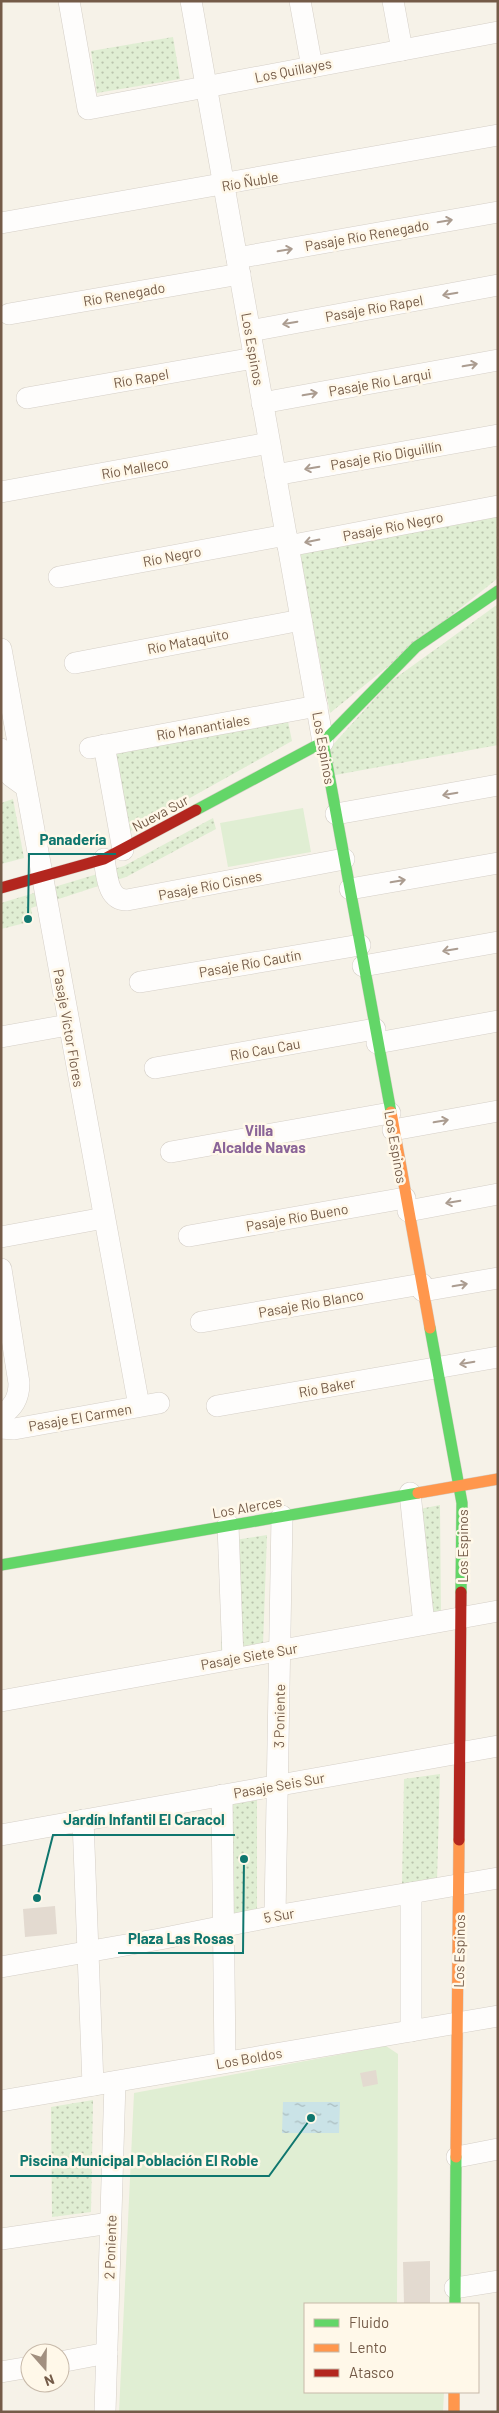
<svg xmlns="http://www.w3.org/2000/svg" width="499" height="2413" viewBox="0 0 499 2413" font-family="Barlow,sans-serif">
<defs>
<pattern id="grass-dots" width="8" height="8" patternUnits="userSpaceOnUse" patternTransform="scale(1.25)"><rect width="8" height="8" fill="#e0eed3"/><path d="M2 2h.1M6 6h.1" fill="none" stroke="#bac4ad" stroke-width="1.8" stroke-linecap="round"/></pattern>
<pattern id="water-ripples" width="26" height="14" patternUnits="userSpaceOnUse" patternTransform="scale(1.25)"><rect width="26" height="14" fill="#cae3e7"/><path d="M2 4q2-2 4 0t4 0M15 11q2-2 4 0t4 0" fill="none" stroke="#a9bbbd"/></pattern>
</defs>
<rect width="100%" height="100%" fill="#f6f2e8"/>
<g fill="url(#grass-dots)">
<polygon points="173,37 180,79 97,93 91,51"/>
<polygon points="498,515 498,578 330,713 299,552"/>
<polygon points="498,604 498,745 330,776 329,749 390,682"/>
<polygon points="287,717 292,741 129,832 113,751"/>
<polygon points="13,799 24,858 1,864 1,803"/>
<polygon points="213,818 216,829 126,877 31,908 33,921 1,929 1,903 124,866"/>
<polygon points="440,1505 441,1611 414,1616 405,1512"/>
<polygon points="267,1535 263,1645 221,1652 222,1542"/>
<polygon points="440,1774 437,1880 402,1885 404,1779"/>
<polygon points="257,1800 257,1913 233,1915 228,1805"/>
<polygon points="93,2100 91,2212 52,2217 51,2107"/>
</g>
<g fill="#e0eed3">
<polygon points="303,808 311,852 228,867 220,823"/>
<polygon points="386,2046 398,2054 397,2304 305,2304 305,2392 444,2392 443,2412 119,2412 134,2093"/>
</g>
<polygon fill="url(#water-ripples)" points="283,2102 340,2102 339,2133 282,2133"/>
<g fill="#e3dad0">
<polygon points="55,1906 57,1934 25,1937 23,1909"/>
<polygon points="376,2070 378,2084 363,2087 360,2073"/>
<polygon points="430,2261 430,2304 404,2304 403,2262"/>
</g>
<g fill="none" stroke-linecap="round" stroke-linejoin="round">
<defs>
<g id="street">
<polyline points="69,1 88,109 498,32"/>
<polyline points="191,1 323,742"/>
<polyline points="300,1 312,67"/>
<polyline points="393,1 402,50"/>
<polyline points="1,223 498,135"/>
<polyline points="237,258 498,212"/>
<polyline points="9,314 240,274"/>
<polyline points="250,331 498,285"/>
<polyline points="27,398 254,358"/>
<polyline points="262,403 498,360"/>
<polyline points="275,475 498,435"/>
<polyline points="1,492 269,443"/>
<polyline points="288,546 498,506"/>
<polyline points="59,577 286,535"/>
<polyline points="1,649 139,1406"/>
<polyline points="75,663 301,620"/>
<polyline points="104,745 123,850"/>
<polyline points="90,748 317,706"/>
<polyline points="1,749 11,776 22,784"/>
<polyline points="336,814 498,785"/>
<path d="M104 859C107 875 107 900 127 900L344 859"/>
<polyline points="350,889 498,863"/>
<polyline points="363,966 498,942"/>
<polyline points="140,982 360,945"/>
<polyline points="1,1037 68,1025"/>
<polyline points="377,1043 498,1021"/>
<polyline points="155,1068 375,1029"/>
<polyline points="393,1130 498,1111"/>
<polyline points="171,1152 390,1113"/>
<polyline points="408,1211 498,1194"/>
<polyline points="189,1236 405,1198"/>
<polyline points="1,1237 104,1218"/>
<path d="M1 1269 19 1383C19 1399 13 1407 1 1416"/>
<polyline points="423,1291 498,1278"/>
<polyline points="201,1322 422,1284"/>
<polyline points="217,1406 498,1357"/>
<polyline points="1,1428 14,1429 159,1403"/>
<polyline points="410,1493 424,1624"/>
<polyline points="228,1525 233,1659"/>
<polyline points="1,1701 498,1611"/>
<polyline points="222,1795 225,2062"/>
<polyline points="83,1820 93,2085"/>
<polyline points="1,1835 498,1746"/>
<polyline points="275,1916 282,1516"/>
<polyline points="1,1967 160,1939 275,1916 498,1878"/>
<polyline points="411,2031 411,1893"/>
<polyline points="1,2101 498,2016"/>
<polyline points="457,2157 498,2149"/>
<polyline points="1,2239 110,2223"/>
<polyline points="455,2288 498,2281"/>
<polyline points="60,2362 107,2353"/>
<polyline points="1,2372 30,2367"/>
<polyline points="105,2412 115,2082"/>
</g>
<g id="fast">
<polyline points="323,742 391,1112"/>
<polyline points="196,810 323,742 416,647 498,591"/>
<polyline points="430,1328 462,1503 461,1592"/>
<polyline points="1,1565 418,1493"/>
<polyline points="455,2304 456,2157"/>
</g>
<g id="slow">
<polyline points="391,1112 430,1328"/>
<polyline points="418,1493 498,1479"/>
<polyline points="456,2157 459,1840"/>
<polyline points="454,2392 454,2412"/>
</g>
<g id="jam">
<polyline points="1,888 104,859 196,810"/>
<polyline points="459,1840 461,1592"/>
</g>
</defs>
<use href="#street" stroke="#d5cfc7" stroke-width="22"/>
<use href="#fast" stroke="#d5cec5" stroke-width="12"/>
<use href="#slow" stroke="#d5cec5" stroke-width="12"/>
<use href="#jam" stroke="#d5cec5" stroke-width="12"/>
<use href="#street" stroke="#fefdfc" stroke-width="21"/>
<use href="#fast" stroke="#63d668" stroke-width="11"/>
<use href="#slow" stroke="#ff974d" stroke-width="11"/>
<use href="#jam" stroke="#b3261e" stroke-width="11"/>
</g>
<defs><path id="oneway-shaft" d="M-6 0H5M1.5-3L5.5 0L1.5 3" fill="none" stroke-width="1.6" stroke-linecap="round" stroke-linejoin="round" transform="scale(1.25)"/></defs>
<g stroke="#ab9c90">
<use href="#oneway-shaft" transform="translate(445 221) rotate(-10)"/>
<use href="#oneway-shaft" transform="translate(285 250) rotate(-10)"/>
<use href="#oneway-shaft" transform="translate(450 294) rotate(170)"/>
<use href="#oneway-shaft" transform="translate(290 323) rotate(170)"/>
<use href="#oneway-shaft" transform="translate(470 365) rotate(-10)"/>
<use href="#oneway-shaft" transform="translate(310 394) rotate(-10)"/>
<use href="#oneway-shaft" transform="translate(312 468) rotate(170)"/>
<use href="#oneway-shaft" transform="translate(312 541) rotate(169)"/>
<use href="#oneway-shaft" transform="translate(450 794) rotate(170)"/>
<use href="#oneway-shaft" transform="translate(398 881) rotate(-10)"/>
<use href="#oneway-shaft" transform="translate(450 950) rotate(170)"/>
<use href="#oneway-shaft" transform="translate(441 1121) rotate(-10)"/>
<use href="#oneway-shaft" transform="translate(453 1202) rotate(170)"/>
<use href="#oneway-shaft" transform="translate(460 1285) rotate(-10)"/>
<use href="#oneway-shaft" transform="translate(467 1363) rotate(170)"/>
</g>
<g text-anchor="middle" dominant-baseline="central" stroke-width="5" stroke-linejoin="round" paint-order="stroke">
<g font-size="14" fill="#745b48" stroke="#fff8e9">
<text transform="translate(293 70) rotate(-11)">Los Quillayes</text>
<text transform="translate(250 181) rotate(-10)">Río Ñuble</text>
<text transform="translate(367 235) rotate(-10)">Pasaje Río Renegado</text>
<text transform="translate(124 294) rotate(-10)">Río Renegado</text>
<text transform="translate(374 308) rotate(-10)">Pasaje Río Rapel</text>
<text transform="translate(253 349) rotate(80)">Los Espinos</text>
<text transform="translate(141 378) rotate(-10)">Río Rapel</text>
<text transform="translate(380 382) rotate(-10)">Pasaje Río Larqui</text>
<text transform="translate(386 455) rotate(-10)">Pasaje Río Diguillín</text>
<text transform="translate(135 468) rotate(-10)">Río Malleco</text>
<text transform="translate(393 526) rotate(-11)">Pasaje Río Negro</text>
<text transform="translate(172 556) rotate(-11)">Río Negro</text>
<text transform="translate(188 641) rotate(-11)">Río Mataquito</text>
<text transform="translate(203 727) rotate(-10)">Río Manantiales</text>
<text transform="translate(324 748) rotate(80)">Los Espinos</text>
<text transform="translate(160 813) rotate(-28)">Nueva Sur</text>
<text transform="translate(210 885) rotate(-11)">Pasaje Río Cisnes</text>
<text transform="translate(250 963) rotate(-10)">Pasaje Río Cautín</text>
<text transform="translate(69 1028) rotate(80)">Pasaje Víctor Flores</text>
<text transform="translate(265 1049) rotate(-10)">Río Cau Cau</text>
<text transform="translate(396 1147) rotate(80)">Los Espinos</text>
<text transform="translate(297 1217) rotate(-10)">Pasaje Río Bueno</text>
<text transform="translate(311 1303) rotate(-10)">Pasaje Río Blanco</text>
<text transform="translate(327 1387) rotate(-10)">Río Baker</text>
<text transform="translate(80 1417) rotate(-10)">Pasaje El Carmen</text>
<text transform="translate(247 1507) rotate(-10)">Los Alerces</text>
<text transform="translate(462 1546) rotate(-90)">Los Espinos</text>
<text transform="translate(249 1656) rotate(-10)">Pasaje Siete Sur</text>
<text transform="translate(279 1716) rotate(-89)">3 Poniente</text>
<text transform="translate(279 1785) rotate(-10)">Pasaje Seis Sur</text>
<text transform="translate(279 1915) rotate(-10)">5 Sur</text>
<text transform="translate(459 1951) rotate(-89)">Los Espinos</text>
<text transform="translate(249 2058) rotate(-10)">Los Boldos</text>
<text transform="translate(110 2247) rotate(-88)">2 Poniente</text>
</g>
<g font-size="15" font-weight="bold" fill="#8a6498" stroke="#fff8e9">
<text x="259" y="1130">Villa<tspan x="259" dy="17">Alcalde Navas</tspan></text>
</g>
</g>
<path fill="none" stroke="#0f766e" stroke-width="2" d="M28 919L29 854H116M37 1898L53 1835H235M244 1859L243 1953H118M311 2118L269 2176H10"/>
<g fill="#0f766e" stroke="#fff8e9" stroke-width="2">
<circle cx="28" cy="919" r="5"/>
<circle cx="37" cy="1898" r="5"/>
<circle cx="244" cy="1859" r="5"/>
<circle cx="311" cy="2118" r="5"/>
</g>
<g font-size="15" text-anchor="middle" font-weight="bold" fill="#0f766e" stroke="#fff8e9" stroke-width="5" stroke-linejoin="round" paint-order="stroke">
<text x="73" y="845">Panadería</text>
<text x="144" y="1825">Jardín Infantil El Caracol</text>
<text x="181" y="1944">Plaza Las Rosas</text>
<text x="139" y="2166">Piscina Municipal Población El Roble</text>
</g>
<rect width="499" height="2413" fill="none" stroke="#745b48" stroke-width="5"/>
<rect x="304" y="2303" width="175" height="90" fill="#fff8e9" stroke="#c7b9a9"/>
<rect x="314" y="2319" width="25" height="8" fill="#63d668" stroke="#c7b9a9"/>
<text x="349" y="2328" font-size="15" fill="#745b48">Fluido</text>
<rect x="314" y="2344" width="25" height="8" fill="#ff974d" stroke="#c7b9a9"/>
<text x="349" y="2353" font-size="15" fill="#745b48">Lento</text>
<rect x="314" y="2369" width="25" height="8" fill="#b3261e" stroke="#c7b9a9"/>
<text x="349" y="2378" font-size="15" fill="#745b48">Atasco</text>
<g transform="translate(45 2368) rotate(160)"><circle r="24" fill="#fff8e9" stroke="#c7b9a9"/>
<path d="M0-4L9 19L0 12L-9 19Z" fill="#a29080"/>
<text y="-8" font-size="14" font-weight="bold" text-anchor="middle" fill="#745b48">N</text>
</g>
</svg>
